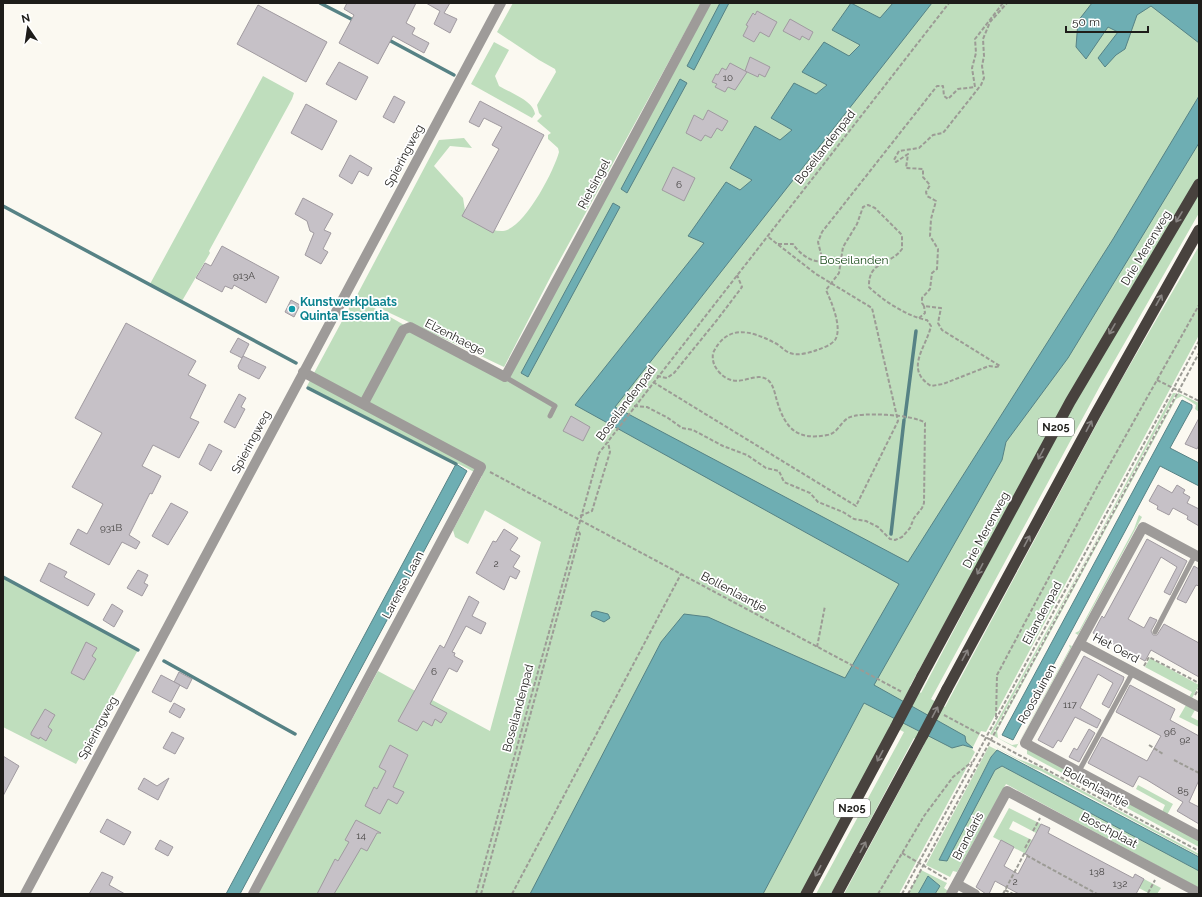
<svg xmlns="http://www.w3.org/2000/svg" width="1202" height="897" viewBox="0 0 1202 897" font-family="Raleway,sans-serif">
<rect width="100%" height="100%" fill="#fbf9f1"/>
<g fill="#bfdebd">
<path d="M513 3H701L551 276 504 367 356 297 439 140 464 138 472 148 450 146 434 166 463 198 466 217C477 222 491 232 503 231 524 229 554 171 559 152L558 148 548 139V135L551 133 537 121 542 116 539 113 537 105 556 72 555 69 539 60 497 32Z"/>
<polygon points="708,3 1199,3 1199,181 997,529 910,686 921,693 1033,479 1117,326 1199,192 1199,213 1100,386 931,699 945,707 1109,401 1199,246 1199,335 986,732 981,731 972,749 975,752 899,894 844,894 924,745 914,738 831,894 816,894 904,732 890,725 879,754 805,894 258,894 378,671 490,731 541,542 485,510 468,544 455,537 453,530 482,476 307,386 355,297 499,379"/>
<path d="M494 42 509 50 495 76 499 86C509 92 534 101 535 114L532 118 471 84Z"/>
<polygon points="263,76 294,93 292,99 209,251 210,253 182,301 150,284"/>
<polygon points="1173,393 1176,393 992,735 990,734 1090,552"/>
<polygon points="1178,393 1199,403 1199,412 1195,409 1196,405 1182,396 1176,399 997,731 998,738 1012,745 1018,744 1070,648 1069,645 1072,646 1016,748 994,736 995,732"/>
<polygon points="1139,515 1142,517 1078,635 1075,633 1079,631 1134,529"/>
<polygon points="3,577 138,650 76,764 3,727"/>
<polygon points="1150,658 1199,685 1191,700 1188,699 1192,692 1145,667"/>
<polygon points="1186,705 1195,710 1191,717 1199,721 1199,727 1179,717"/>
<polygon points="990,744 1018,759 1037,766 1199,854 1199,856 1041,771 1033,768"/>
<polygon points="989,746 997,750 991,757 939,860 995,770 1002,766 1199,871 1199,888 1006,784 957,872 953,871 950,877 926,865"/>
<polygon points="1027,748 1199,840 1199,847 1027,754"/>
<polygon points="1138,785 1173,804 1167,815 1162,812 1165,805 1136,789"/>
<polygon points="1009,808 1041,824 1036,833 1013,821 1009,829 1032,840 1026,854 993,837"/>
<polygon points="921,870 947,883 944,888 948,891 946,894 935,894 940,886 928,877 918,894 908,894"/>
<polygon points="1144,879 1161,888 1157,894 1150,894 1139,888"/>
</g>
<g fill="#6eaeb3" stroke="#568285">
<polygon points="720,3 729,3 694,70 687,66"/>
<polygon points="851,3 880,18 893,3 932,3 615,407 908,562 1113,239 1199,96 1199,143 1068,358 1006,442 1002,460 874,685 965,736 966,742 973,748 963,745 952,748 864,703 763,894 530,894 661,642 684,614 708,617 845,678 899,584 575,405 704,243 688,236 726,182 740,190 752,180 730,168 755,126 780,140 792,130 771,118 794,83 816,94 827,85 802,72 824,42 849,56 860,45 832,30"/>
<polygon points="1092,3 1199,3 1199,43 1151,6 1137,15 1125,49 1116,55 1105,67 1098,58 1118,32 1108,27 1086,59 1076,47 1078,21"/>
<polygon points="680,79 687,83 627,193 621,189"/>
<polygon points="613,203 620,207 528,377 521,373"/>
<polygon points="1182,400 1192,405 1192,408 1170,448 1199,463 1199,486 1160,466 1013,740 1002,735"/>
<polygon points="456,464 467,471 240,894 226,894"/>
<polygon points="596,611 608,614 610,618 604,622 591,616 592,612"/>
<polygon points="997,750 1199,857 1199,871 1002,766 995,770 947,861 939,860 991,757"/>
<polygon points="928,876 940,886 935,894 918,894"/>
</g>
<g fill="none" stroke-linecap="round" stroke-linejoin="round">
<g stroke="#568285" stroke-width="3.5">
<polyline points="320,3 355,21"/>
<polyline points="387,39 454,75"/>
<polyline points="3,206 296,363"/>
<polyline points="308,388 456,464"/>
<polyline points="905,417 916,331"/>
<polyline points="891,534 904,420"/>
<polyline points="3,577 138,650"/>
<polyline points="164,661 295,734"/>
</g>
</g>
<g fill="#c6c1c7" stroke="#a09aa0">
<polygon points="347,3 416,3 406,23 415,28 412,34 429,43 424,53 393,36 378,64 339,43 354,15 344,9"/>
<polygon points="426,3 450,3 444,13 457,19 450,33 434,24 440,11"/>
<polygon points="258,5 327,42 306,82 237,44"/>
<polygon points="757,11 777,22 769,37 760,32 754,42 743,36 748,26 746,25 753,13 755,15"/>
<polygon points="790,19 813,32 809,40 802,36 800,40 783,31"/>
<polygon points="750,57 770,67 765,77 759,74 758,77 745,71"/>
<polygon points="339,62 368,77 356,100 326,84"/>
<polygon points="730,63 747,72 735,90 728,87 725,92 715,87 717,84 712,82 716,74 718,75 722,68 726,70"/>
<polygon points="394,96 405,102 394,123 383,117"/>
<polygon points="480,101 544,135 493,233 462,216 499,149 492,145 502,127 484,118 479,127 469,122"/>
<polygon points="306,104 337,121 322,150 291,133"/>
<polygon points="708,110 728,121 722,131 717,128 711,138 705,135 701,141 686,133 694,115 703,120"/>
<polygon points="350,155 372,168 368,176 359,171 352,184 339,176"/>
<polygon points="673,167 695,178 684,201 662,190"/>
<polygon points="303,198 333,214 324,230 331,233 323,249 328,252 321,264 305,255 314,233 310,231 307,221 295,214"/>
<polygon points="222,246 279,277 266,303 234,285 232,289 225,286 222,292 196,278 205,263 211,266"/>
<polygon points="291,300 300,305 294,317 285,312"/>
<polygon points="126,323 196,361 188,375 206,385 190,418 199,422 179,458 153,445 142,466 161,476 152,494 150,493 129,535 140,542 136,549 122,542 109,565 70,544 78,529 87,534 103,504 72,487 102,433 75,418"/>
<polygon points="238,338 249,344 242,358 230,352"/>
<polygon points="243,356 266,367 259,379 239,369 238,366"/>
<polygon points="239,394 246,398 241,407 245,409 235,428 224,422"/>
<polygon points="571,416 590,427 583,441 563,431"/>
<polygon points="1199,418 1199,445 1197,449 1185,444"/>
<polygon points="209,444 222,451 211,471 199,464"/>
<polygon points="1158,485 1172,493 1177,485 1185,490 1183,493 1190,497 1187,503 1199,509 1199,526 1187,519 1188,516 1173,508 1169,515 1157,509 1158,506 1149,501"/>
<polygon points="171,503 188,512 168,545 152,536"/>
<polygon points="504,529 518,538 510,550 520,556 513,567 520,571 516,579 510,576 504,590 476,573 493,541 496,542"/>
<polygon points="1147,539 1187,561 1170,595 1164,592 1177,567 1161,557 1128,619 1144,628 1150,617 1157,620 1151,631 1153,635 1157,635 1164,624 1199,643 1199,677 1151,650 1145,661 1093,633 1102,616 1104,618"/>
<polygon points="49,563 67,572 64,577 95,594 88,606 40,581"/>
<polygon points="1194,566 1199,569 1199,586 1196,585 1186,603 1177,599"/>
<polygon points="138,570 148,575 144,583 148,585 142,596 127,588"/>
<polygon points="469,596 479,602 472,616 486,623 481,634 466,626 452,652 455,653 454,656 463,661 457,672 449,668 430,704 447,713 441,723 435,719 432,726 423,721 417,731 398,721 440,645 444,648"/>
<polygon points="112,604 123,611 114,627 103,620"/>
<polygon points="86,642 97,648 92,656 96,659 84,680 71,673"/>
<polygon points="1084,656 1124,677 1123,681 1109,708 1102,704 1113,683 1098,674 1080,708 1101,720 1097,728 1075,717 1061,742 1058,740 1053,748 1038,740"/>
<polygon points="179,672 192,679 187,689 174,682"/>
<polygon points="161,675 180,685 171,702 152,692"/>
<polygon points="1130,685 1175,709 1170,720 1199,736 1199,780 1189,802 1199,807 1199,824 1177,811 1183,802 1147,780 1139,776 1133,787 1088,763 1102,737 1147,761 1161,736 1116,712"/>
<polygon points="174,703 185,709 180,718 169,712"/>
<polygon points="45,709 55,715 48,727 52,730 46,741 40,737 39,739 31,735 31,733"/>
<polygon points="1089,729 1095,733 1079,762 1069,757 1074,748 1077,750"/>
<polygon points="172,732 184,738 175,754 163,748"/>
<polygon points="390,745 408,755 393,787 404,792 397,804 388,799 380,814 365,806 374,787 377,789 386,771 379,767"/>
<polygon points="3,756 19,766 3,796"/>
<polygon points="144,778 157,786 169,778 158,800 138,789"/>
<polygon points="107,819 131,832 124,845 100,832"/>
<polygon points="356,820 381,833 377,833 367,851 361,848 334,894 317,894 335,859 338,861 349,842 345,840"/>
<polygon points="1041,824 1050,828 1048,833 1063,841 1133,878 1135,874 1144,879 1136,894 1019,894 995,881 989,894 986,894 976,887 1001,840 1014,847 1004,866 1018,874 1028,855 1025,854"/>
<polygon points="160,840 173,847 168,856 155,849"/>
<polygon points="102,872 113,877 109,885 125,894 89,894"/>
</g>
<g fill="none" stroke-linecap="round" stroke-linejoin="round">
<g stroke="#9c9b95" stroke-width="2" stroke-dasharray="4 2" stroke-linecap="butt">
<path d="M778 244H793C798 252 811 263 821 261L822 258 818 242 822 232 937 86H943L944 96 948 99 958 89 975 87 972 68 976 53 975 39 1003 3"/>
<polyline points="919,318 925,313 924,306"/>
<polyline points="657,376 667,378 674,373 717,320 742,287 737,275"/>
<polyline points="1157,380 1199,401"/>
<polyline points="653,382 856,506 898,421 872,308 816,274 767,236"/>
<path d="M634 406 647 407 668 418 682 428 693 430 723 446 747 455 766 468 779 471 784 482 810 493 818 502 843 512 854 519 866 521 878 527 890 539 895 540 902 537 910 528 914 518 922 508 924 503 925 423C916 415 860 411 848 418 840 423 837 434 827 435 797 441 785 428 777 401 775 395 774 386 769 381 755 368 738 393 719 372 714 366 712 361 713 353 727 324 750 330 775 343 780 345 784 351 790 353 798 356 809 353 817 350 823 348 831 345 835 340 843 328 831 301 826 290L839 273 843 247 857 224 863 207 868 205 875 208 902 235V249C890 266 868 260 869 287 882 300 908 317 927 320L931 326C926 348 904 369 931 386L943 384 989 366 996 367 1000 366 942 330 938 323 941 308 924 306 922 303V298L930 289 932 273 937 269 938 249 930 236 931 219 936 201 927 196 926 192 930 185 923 177V169L906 168 908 154 896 162 894 160 899 151 919 148 933 135 943 133 981 85 984 78 982 66 984 56 983 39 990 22 1007 3"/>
<polyline points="490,472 902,692"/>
<polyline points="580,516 592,511 610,452 608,442"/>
<polyline points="817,647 825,606"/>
<polyline points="1144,666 1149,657 1199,683"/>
<polyline points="1195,695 1199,688"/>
<polyline points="944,715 1199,851"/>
<polyline points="996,717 997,675 1097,487 1199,305"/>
<polyline points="1149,745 1163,754"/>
<polyline points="1174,760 1199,773"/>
<polyline points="1033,831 1040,818"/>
<polyline points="1025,848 1030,839"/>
<polyline points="902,853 948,880"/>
<polyline points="1005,890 1013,894"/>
<polyline points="1148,893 1155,880"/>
<polyline points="476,894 599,453 949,3"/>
<polyline points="481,894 580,534 577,528"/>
<polyline points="512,894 681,574"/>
<polyline points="878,894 924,816 953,777 972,762"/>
<polyline points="902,894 1199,341"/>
<polyline points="908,894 1199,353"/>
<polyline points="1003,894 1024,854 1097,894"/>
</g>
<g stroke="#9e9b99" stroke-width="5">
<polyline points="505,377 555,406 550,416"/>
<polyline points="1155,632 1195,555"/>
<polyline points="1079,771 1133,672"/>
</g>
<g stroke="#9e9b99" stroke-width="10">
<polyline points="364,403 403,330 410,327 505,377 706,3"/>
<polyline points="1199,557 1143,527 1025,743 1199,836"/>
<polyline points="1080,644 1199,707"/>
<polyline points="957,884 975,894"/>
<polyline points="253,894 481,467 303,372"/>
<polyline points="951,894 1007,791 1199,893"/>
</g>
<polyline stroke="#9e9b99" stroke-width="10" points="25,894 501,3"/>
<g stroke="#48423e" stroke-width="11">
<polyline points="922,676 1070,402 1199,184"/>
<polyline points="947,689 1095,415 1199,230"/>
<polyline points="806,894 898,722"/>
<polyline points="837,894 923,735"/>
</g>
<g stroke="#48423e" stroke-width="11">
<polyline points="898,722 922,676"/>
<polyline points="923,735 947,689"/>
</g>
</g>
<defs><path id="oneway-shaft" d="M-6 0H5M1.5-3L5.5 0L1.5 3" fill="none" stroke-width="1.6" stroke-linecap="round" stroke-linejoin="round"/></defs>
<g stroke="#888482">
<use href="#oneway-shaft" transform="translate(1179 217) rotate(121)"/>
<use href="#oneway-shaft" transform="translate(1159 300) rotate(-61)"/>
<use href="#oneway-shaft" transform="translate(1112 329) rotate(120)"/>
<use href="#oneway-shaft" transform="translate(1089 426) rotate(-62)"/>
<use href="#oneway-shaft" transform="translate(1041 454) rotate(118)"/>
<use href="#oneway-shaft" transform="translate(1027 541) rotate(-62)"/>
<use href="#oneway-shaft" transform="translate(980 569) rotate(118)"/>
<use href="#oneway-shaft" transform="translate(965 655) rotate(-62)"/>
<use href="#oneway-shaft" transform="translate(935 712) rotate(-62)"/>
<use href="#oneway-shaft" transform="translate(880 756) rotate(118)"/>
<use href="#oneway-shaft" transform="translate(863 847) rotate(-62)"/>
<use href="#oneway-shaft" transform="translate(818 871) rotate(118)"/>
</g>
<circle fill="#0f9aa8" stroke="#fff" stroke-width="1.5" cx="292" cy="309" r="4"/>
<g text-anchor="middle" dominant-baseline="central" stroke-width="3.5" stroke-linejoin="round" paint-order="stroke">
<g font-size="10" fill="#484645">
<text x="728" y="77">10</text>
<text x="679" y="184">6</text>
<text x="244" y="275">913A</text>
<text x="111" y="527">931B</text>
<text x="496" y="563">2</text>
<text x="434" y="671">6</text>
<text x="1070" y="704">117</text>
<text x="1170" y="731">96</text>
<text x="1185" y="739">92</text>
<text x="1183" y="790">85</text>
<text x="361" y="835">14</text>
<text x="1097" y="871">138</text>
<text x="1015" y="881">2</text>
<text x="1120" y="883">132</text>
</g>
<g fill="#fff" stroke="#62615f" stroke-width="1">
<rect x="1038" y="418" width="36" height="18" rx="3"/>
<rect x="834" y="799" width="36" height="18" rx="3"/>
</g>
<g font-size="11" font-weight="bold" fill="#1e1d1a">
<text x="1056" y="427">N205</text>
<text x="852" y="808">N205</text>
</g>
<g font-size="12" fill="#1e1d1a" stroke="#fff">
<text transform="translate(825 147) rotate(-52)">Boseilandenpad</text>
<text transform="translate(404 156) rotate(-62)">Spieringweg</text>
<text transform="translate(594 184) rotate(-62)">Rietsingel</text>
<text transform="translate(1146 248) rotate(-59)">Drie Merenweg</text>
<text transform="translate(455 337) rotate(27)">Elzenhaege</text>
<text transform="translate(626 403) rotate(-53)">Boseilandenpad</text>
<text transform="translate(251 442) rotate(-62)">Spieringweg</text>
<text transform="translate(986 530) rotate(-62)">Drie Merenweg</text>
<text transform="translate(403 585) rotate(-62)">Larense Laan</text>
<text transform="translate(734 592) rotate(28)">Bollenlaantje</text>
<text transform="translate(1042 613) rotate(-62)">Eilandenpad</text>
<text transform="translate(1116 648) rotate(28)">Het Oerd</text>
<text transform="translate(1037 694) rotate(-61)">Roosduinen</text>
<text transform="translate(518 708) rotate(-75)">Boseilandenpad</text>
<text transform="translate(98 728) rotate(-62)">Spieringweg</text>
<text transform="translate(1096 787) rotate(28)">Bollenlaantje</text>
<text transform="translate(1109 830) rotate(28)">Boschplaat</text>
<text transform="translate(968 836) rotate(-62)">Brandaris</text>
</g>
<g font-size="12" fill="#1a4c1a" stroke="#fff">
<text x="854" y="260">Boseilanden</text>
</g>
<g font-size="12" font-weight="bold" fill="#0d838f" stroke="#fff" text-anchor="start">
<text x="300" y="302">Kunstwerkplaats<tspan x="300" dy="14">Quinta Essentia</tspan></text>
</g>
</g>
<rect width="1202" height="897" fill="none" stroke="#1e1d1a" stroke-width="8"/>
<g transform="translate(28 28) rotate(347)" stroke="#ffffff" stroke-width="3" paint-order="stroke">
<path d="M0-3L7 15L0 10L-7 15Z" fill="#1e1d1a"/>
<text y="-6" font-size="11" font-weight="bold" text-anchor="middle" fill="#1e1d1a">N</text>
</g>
<path d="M1066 26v6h82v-6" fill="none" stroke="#1e1d1a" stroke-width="2"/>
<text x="1072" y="26" font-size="12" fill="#1e1d1a" stroke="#ffffff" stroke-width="3" paint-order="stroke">50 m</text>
</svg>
